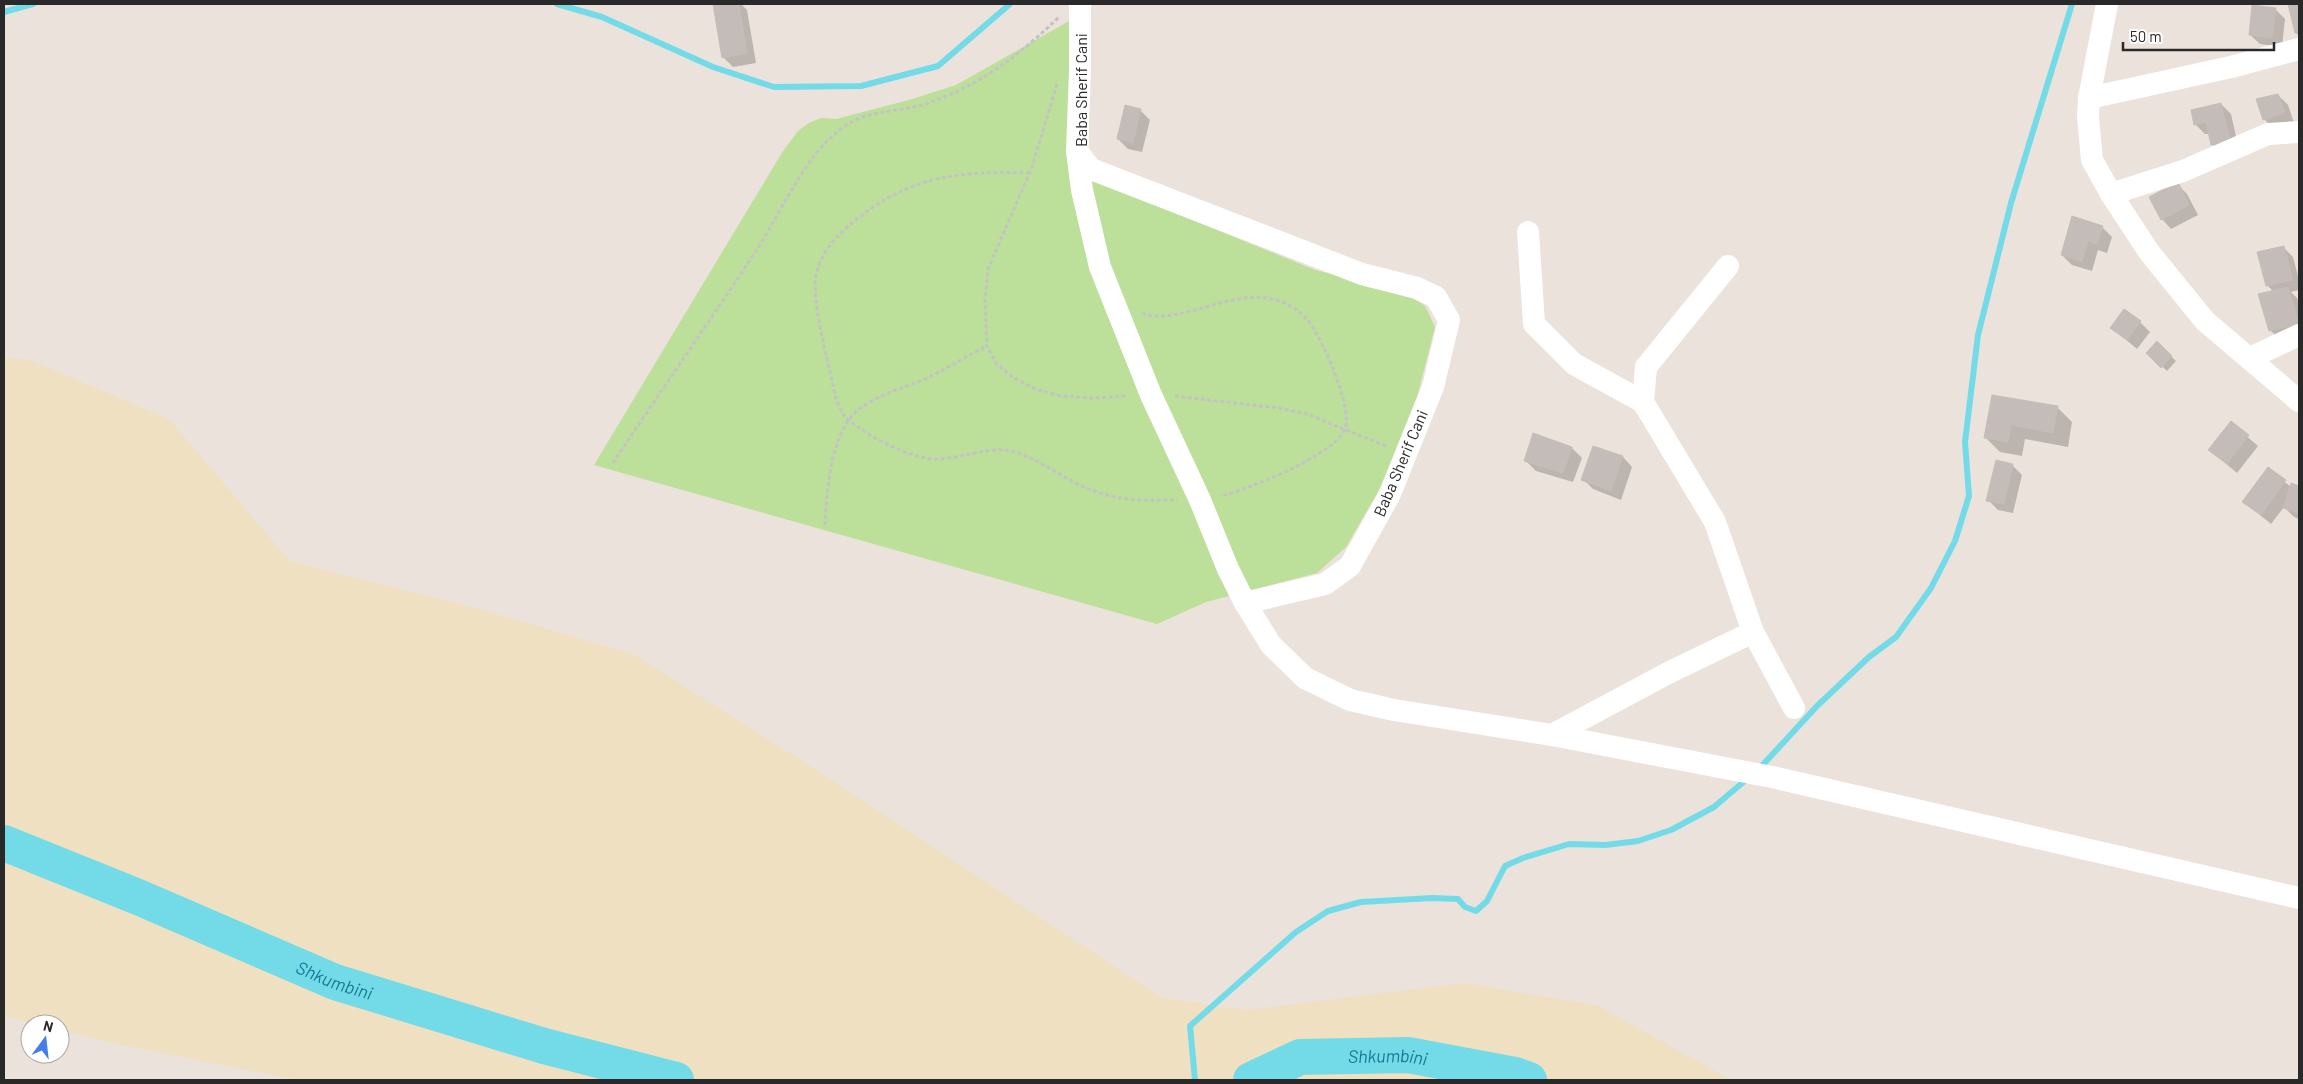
<svg xmlns="http://www.w3.org/2000/svg" width="2303" height="1084" viewBox="0 0 2303 1084" font-family="Barlow,sans-serif">
<rect width="100%" height="100%" fill="#ebe2db"/>
<polygon fill="#bcdf9a" points="1078,16 1078,173 1315,270 1403,292 1425,306 1435,327 1417,397 1379,490 1346,547 1317,573 1206,602 1157,624 594,465 783,151 798,131 809,123 821,118 836,119 909,100 956,85"/>
<polygon fill="#eee0c0" points="4,358 30,360 169,419 290,561 479,609 635,655 815,769 1162,998 1246,1010 1464,983 1599,1006 1731,1080 297,1080 127,1046 60,1030 60,1024 36,1024 4,1016"/>
<g fill="#0003">
<polygon points="714,4 741,4 747,10 756,63 733,67 723,57"/>
<polygon points="2290,4 2299,4 2299,36 2296,33"/>
<polygon points="2275,9 2285,19 2282,47 2260,44 2250,35"/>
<polygon points="2278,95 2288,105 2294,123 2274,129 2264,119"/>
<polygon points="2221,104 2231,114 2239,150 2222,154 2212,144 2210,134 2205,134 2196,125"/>
<polygon points="1140,110 1150,120 1142,152 1128,149 1118,139"/>
<polygon points="2177,184 2187,194 2198,215 2171,229 2162,219"/>
<polygon points="2102,227 2112,237 2107,253 2098,250 2092,271 2072,265 2062,255"/>
<polygon points="2284,248 2293,257 2299,280 2299,290 2291,292 2297,298 2299,304 2299,336 2280,340 2270,330 2273,291 2267,285"/>
<polygon points="2140,322 2150,332 2137,349 2112,328"/>
<polygon points="2157,343 2176,361 2167,371 2148,353"/>
<polygon points="1993,396 2057,407 2072,422 2068,447 2025,439 2022,456 2000,452 1985,437"/>
<polygon points="2231,423 2258,446 2237,473 2210,450"/>
<polygon points="1572,448 1582,458 1573,482 1536,471 1526,461"/>
<polygon points="1594,448 1623,457 1632,467 1621,500 1593,489 1583,479"/>
<polygon points="2012,465 2022,475 2013,513 1998,510 1988,500"/>
<polygon points="2268,469 2291,487 2292,485 2299,487 2299,519 2294,517 2284,507 2271,524 2244,502"/>
</g>
<g fill="none" stroke-linecap="round" stroke-linejoin="round">
<g stroke="#73dbe8" stroke-width="6">
<polyline points="557,4 602,17 713,67 774,87 861,86 938,66 1010,4"/>
<polyline points="4,12 33,4"/>
<polyline points="1758,770 1817,706 1869,657 1896,637 1931,588 1955,541 1969,496 1965,442 1978,335 2011,203 2072,4"/>
<polyline points="1195,1080 1190,1026 1296,932 1328,911 1361,902 1432,898 1458,899 1465,907 1476,911 1487,901 1505,866 1523,858 1569,844 1605,845 1638,841 1671,830 1714,807 1748,778"/>
</g>
<g stroke="#73dbe8" stroke-width="36">
<path id="s1" d="M4 843 138 897 335 982 544 1046 676 1080"/>
<path id="s2" d="M1251 1080 1300 1057 1408 1055 1515 1075 1529 1080"/>
</g>
</g>
<g fill="#c3bcb8" stroke="#c6bdb5">
<polygon points="713,4 739,4 747,53 722,58"/>
<polygon points="2288,4 2299,4 2299,32 2295,33"/>
<polygon points="2252,5 2276,8 2272,38 2249,35"/>
<polygon points="2278,94 2285,113 2263,120 2256,99"/>
<polygon points="2221,103 2230,140 2211,145 2206,122 2194,125 2191,110"/>
<polygon points="1125,105 1141,109 1133,143 1117,139"/>
<polygon points="2178,182 2189,205 2161,220 2149,197"/>
<polygon points="2072,216 2103,226 2097,244 2088,241 2082,262 2061,255"/>
<polygon points="2284,246 2293,280 2266,286 2257,252"/>
<polygon points="2288,287 2299,324 2269,331 2258,294"/>
<polygon points="2124,309 2141,321 2127,340 2110,328"/>
<polygon points="2157,341 2172,356 2161,368 2146,353"/>
<polygon points="1992,395 2058,406 2053,433 2011,425 2008,442 1984,438"/>
<polygon points="2231,421 2249,435 2227,464 2208,450"/>
<polygon points="1533,433 1572,447 1563,473 1524,461"/>
<polygon points="1593,446 1623,456 1611,491 1581,480"/>
<polygon points="1996,460 2013,464 2004,504 1986,501"/>
<polygon points="2268,467 2286,480 2261,515 2242,502"/>
<polygon points="2291,483 2299,486 2299,513 2283,508"/>
</g>
<g fill="none" stroke-linecap="round" stroke-linejoin="round">
<g stroke="#c3c3c3" stroke-width="3" stroke-dasharray="4 2.5" stroke-linecap="butt">
<polyline points="1057,84 1032,167 988,269 985,298 987,346 996,363 1012,377 1038,390 1061,396 1092,398 1128,396"/>
<path d="M1030 173C958 171 910 175 852 223 835 237 821 253 816 275 811 303 830 368 836 399 840 407 842 416 850 421 869 437 911 459 936 459 961 459 987 446 1012 451 1037 458 1060 476 1084 487 1114 501 1144 501 1177 500"/>
<path d="M1142 313C1175 328 1236 285 1279 301 1292 305 1304 314 1312 326 1324 344 1353 408 1345 429 1335 455 1247 490 1220 496"/>
<polyline points="1175,396 1279,408 1307,414 1388,447"/>
<path d="M613 463C660 392 709 322 756 251 782 211 804 156 842 128 866 109 900 113 928 103 978 87 1022 53 1059 17"/>
<path d="M825 525C827 491 830 428 862 407 881 394 904 388 925 379 947 369 966 356 987 346"/>
</g>
<g stroke="#fff" stroke-width="22">
<polyline points="1080,4 1080,70 1077,151 1082,190 1100,267 1151,395 1200,500 1228,569 1245,603 1271,645 1305,678 1350,700 1394,710 1552,735 1670,672 1753,632"/>
<polyline points="2107,4 2089,98 2088,117 2092,160 2111,194 2149,252 2205,321 2299,401"/>
<polyline points="2089,98 2231,67 2299,49"/>
<polyline points="1077,151 1091,169 1362,274 1417,288 1436,297 1449,320 1433,387 1390,494 1350,566 1325,584 1245,603"/>
<polyline points="2111,194 2183,171 2268,134 2299,132"/>
<polyline points="1528,232 1534,324 1574,364 1643,402"/>
<polyline points="1728,266 1646,367 1643,402 1715,522 1753,632 1794,708"/>
<polyline points="2250,358 2299,335"/>
<polyline points="1552,735 1772,777 2299,898"/>
</g>
</g>
<g text-anchor="middle" dominant-baseline="central" stroke-width="4" stroke-linejoin="round" paint-order="stroke">
<g font-size="16" fill="#292929" stroke="#fff">
<text transform="translate(1080 90) rotate(-90)">Baba Sherif Cani</text>
<text transform="translate(1400 463) rotate(-67)">Baba Sherif Cani</text>
</g>
<g font-size="18" font-style="italic" fill="#147a92" stroke="#fff">
<text stroke="none"><textPath href="#s1" startOffset="358">Shkumbini</textPath></text>
<text stroke="none"><textPath href="#s2" startOffset="142">Shkumbini</textPath></text>
</g>
</g>
<rect width="2303" height="1084" fill="none" stroke="#292929" stroke-width="10"/>
<g transform="translate(45 1039) rotate(15)"><circle r="24" fill="#ffffff" stroke="#a9a9a9"/>
<path d="M0-4L9 19L0 12L-9 19Z" fill="#437ef0"/>
<text y="-8" font-size="14" font-weight="bold" text-anchor="middle" fill="#292929">N</text>
</g>
<path d="M2123 42v8h151v-8" fill="none" stroke="#292929" stroke-width="2.5"/>
<text x="2130" y="42" font-size="15" fill="#292929" stroke="#ffffff" stroke-width="4" paint-order="stroke">50 m</text>
</svg>
